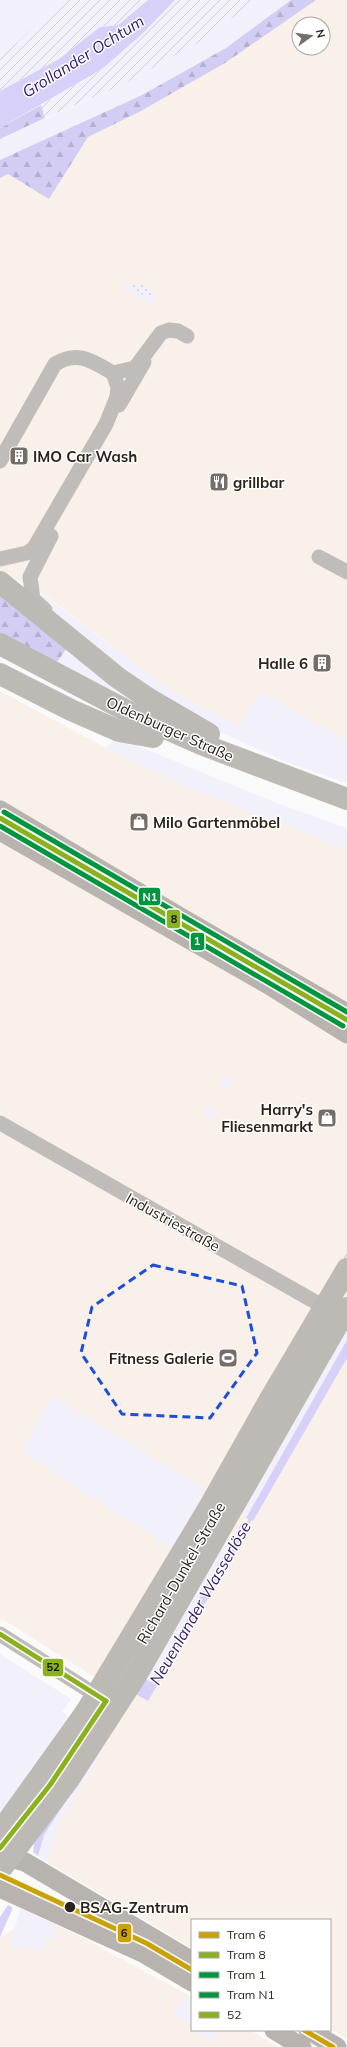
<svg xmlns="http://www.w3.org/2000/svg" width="347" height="2047" viewBox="0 0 347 2047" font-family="Mulish,sans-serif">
<defs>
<pattern id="forest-firs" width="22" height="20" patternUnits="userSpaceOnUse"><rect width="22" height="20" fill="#d3cdf3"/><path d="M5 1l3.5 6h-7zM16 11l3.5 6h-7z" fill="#b5b0d0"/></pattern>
<pattern id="park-dots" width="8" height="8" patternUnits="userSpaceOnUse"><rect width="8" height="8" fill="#f2f1fb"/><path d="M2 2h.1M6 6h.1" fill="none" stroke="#d0ced7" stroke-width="1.8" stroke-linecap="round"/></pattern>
<pattern id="garden-furrows" width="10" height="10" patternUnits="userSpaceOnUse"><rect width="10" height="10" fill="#f2f1fb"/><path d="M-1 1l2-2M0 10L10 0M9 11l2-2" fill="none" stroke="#d0ced7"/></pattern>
</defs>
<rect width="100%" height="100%" fill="#fafafa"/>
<g fill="#f8f0e9" fill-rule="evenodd">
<path d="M316 0H347V740L260 692 241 727 176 694 42 593 0 571V178L8 174 49 199 88 137 141 111 225 63ZM299 24H323V48H299Z"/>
<polygon points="0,691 106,748 194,790 347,849 347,2039 330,2029 330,1920 192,1920 192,1948 47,1862 99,1680 2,1619 0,1622"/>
<polygon points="21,1909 85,1939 192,1997 192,2030 250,2030 277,2047 0,2047 0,1937 14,1929"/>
</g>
<g fill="#f2f1fb">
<polygon points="0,0 61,0 18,42 0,55"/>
<polygon points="257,0 291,0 226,48 142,95 0,160 0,139 122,85 196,44"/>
<polygon points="123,284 129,284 139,294 155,296 156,298 152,305 121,287"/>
<polygon points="38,591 176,694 240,726 260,692 347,740 347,783 288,763 222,733 170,704 98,649 42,602"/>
<polygon points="69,645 151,713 55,665"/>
<polygon points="116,737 279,804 347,828 347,849 194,790 106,748"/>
<polygon points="224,1076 233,1081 228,1089 221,1085 208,1108 215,1113 211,1120 234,1133 238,1127 240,1128 237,1134 261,1148 206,1118 204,1113"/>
<polygon points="345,1331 347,1332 347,1340 246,1518 242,1515 259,1482"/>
<polygon points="52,1396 205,1489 172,1549 22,1451"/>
<polygon points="223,1539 231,1543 151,1683 143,1678"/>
<polygon points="0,1654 71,1699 62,1712 68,1717 0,1813"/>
<polygon points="106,1739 105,1749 61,1820 47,1862 38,1856 44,1835"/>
<polygon points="21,1909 56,1925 55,1938 46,1938 46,1950 10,1947"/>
<polygon points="187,1998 192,1998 192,2027 173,2013 178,2003"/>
<polygon points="196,2030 222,2030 213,2042"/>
</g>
<g fill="url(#forest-firs)">
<polygon points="291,0 316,0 225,63 141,111 88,137 49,199 8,174 0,178 0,160 142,95 226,48"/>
<polygon points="41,105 45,118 0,139 0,128"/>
<polygon points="0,589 69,645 55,665 0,636"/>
</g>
<polygon fill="url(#park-dots)" points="129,284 148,285 155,296 139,294"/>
<g fill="url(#garden-furrows)">
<polygon points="61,0 148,0 118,25 100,27 59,59 0,91 0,55 18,42"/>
<polygon points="175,0 257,0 196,44 122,85 45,118 41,105 102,69 141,35"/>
</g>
<g fill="#d7d1f9">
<polygon points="148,0 175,0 141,35 102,69 0,128 0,91 59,59 100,27 118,25"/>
<polygon points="347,1340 347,1358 253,1521 246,1518"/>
<polygon points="241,1524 249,1528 148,1701 134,1693 137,1675 151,1682 231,1543 234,1544 238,1535 236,1533"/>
<polygon points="106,1739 44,1835 38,1856 33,1852 34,1844 38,1837"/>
<polygon points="8,1905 12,1907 12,1910 0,1937 0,1917"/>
</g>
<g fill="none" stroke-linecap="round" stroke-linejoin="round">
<polyline stroke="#d7d1f9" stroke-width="3" points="244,1530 251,1518"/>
<g stroke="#bfbcb9" stroke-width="15">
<polyline points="113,373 135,368 161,333 169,330 178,331 187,336"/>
<polyline points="119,405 144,362"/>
<path d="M0 461 55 364C78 350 92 361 113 373L118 387 117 397 106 424 34 548 27 553 0 559"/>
<polyline points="319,557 347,572"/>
<polyline points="45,610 33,599 30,577 51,536"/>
<polyline points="0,1123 333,1312"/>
<polyline points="0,1634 104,1700"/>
<polyline points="0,1848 50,1785 85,1734 181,1575"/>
</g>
<g stroke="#b8b3af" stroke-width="19">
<polyline points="0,810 182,918 347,1013"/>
<polyline points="0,831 267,984 347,1034"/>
<polyline points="0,1855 25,1862 192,1961"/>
<polyline points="0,1888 143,1953 192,1982"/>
<polyline points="274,2030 302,2047"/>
<polyline points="308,2030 337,2047"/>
</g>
<g stroke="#bdb9b5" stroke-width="22">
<polyline points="0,582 118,678 149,699 209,734"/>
<polyline points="0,644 129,712 201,744 347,799"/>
<polyline points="0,674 71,710 119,731 153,737"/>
<polyline points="0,1832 86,1712"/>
</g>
<polyline stroke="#bebbb9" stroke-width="1" points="0,1835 82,1722 347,1254"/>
<g stroke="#bdb9b5" stroke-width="22">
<polyline points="86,1712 210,1506 269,1401 347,1269"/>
<polyline points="0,1870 69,1779 137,1674 347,1308"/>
</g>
<defs>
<g id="bus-1">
<polyline points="0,1634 106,1701"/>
<polyline points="0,1848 50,1785 106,1701"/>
</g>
</defs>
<use href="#bus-1" stroke="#fff" stroke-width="8"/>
<use href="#bus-1" stroke="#8bb11e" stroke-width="5"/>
<defs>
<g id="tram-1">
<polyline points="0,1875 146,1943 192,1970"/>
<polyline points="304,2030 333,2047"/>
</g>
<polyline id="tram-2" points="0,818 347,1020"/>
<polyline id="tram-3" points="0,826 343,1026"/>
<polyline id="tram-4" points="4,812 347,1012"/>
</defs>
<use href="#tram-1" stroke="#fff" stroke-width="8"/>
<use href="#tram-2" stroke="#fff" stroke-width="8"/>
<use href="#tram-3" stroke="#fff" stroke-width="8"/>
<use href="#tram-4" stroke="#fff" stroke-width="8"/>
<use href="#tram-1" stroke="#caa206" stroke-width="5"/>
<use href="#tram-2" stroke="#8bb11e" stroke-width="5"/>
<use href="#tram-3" stroke="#009640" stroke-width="5"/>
<use href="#tram-4" stroke="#009640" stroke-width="5"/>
</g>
<path fill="none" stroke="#1d4ed8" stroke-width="3" stroke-dasharray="8 5" stroke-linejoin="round" d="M153 1265 242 1286 257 1353 210 1418 122 1414 81 1353 92 1307Z"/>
<defs>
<symbol id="building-square" viewBox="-11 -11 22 22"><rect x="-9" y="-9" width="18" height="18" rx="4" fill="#756e68" stroke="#fff"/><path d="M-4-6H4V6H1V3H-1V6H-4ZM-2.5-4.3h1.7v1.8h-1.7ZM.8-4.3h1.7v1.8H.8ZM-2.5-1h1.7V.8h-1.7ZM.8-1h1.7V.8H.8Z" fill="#fff"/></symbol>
<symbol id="restaurant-square" viewBox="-11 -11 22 22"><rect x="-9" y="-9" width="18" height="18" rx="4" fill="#756e68" stroke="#fff"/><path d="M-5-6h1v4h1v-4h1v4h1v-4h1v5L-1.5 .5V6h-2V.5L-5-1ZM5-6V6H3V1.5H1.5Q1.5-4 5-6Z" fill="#fff"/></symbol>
<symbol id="shop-square" viewBox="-11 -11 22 22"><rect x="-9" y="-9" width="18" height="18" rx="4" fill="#756e68" stroke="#fff"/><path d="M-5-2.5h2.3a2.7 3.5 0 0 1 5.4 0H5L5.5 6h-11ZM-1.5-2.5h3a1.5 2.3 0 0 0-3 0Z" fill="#fff"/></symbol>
<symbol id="stadium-square" viewBox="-11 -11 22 22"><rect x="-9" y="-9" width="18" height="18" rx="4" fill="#756e68" stroke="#fff"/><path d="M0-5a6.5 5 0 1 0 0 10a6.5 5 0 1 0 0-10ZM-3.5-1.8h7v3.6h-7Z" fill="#fff"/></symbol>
</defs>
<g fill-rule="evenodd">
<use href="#building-square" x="8" y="445" width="22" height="22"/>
<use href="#restaurant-square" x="208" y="471" width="22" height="22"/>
<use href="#building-square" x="311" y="652" width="22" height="22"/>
<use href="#shop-square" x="128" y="811" width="22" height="22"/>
<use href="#shop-square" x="316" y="1107" width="22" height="22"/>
<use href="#stadium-square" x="217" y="1347" width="22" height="22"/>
</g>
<circle fill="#2d2319" stroke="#fff" stroke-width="1.5" cx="70" cy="1907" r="6"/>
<g text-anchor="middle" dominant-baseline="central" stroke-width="3" stroke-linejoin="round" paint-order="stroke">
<g font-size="15" font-weight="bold" fill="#2d2319" stroke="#fff" text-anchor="start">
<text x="33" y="456">IMO Car Wash</text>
<text x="233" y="482">grillbar</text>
<text x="308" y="663" text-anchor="end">Halle 6</text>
<text x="153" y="822">Milo Gartenmöbel</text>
<text x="313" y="1109" text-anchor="end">Harry's<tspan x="313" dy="17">Fliesenmarkt</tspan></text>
<text x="214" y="1358" text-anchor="end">Fitness Galerie</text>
</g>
<g font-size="15" fill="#2d2319" stroke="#fff">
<text transform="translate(170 729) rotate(24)">Oldenburger Straße</text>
<text transform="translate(173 1222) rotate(29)">Industriestraße</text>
<text transform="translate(181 1573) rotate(-60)">Richard-Dunkel-Straße</text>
</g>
<g font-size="15" font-weight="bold" fill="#2d2319" stroke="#fff" text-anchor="start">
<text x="80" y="1907">BSAG-Zentrum</text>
</g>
<g font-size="16" font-style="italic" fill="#321968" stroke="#fff">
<text transform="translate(83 56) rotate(-32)">Grollander Ochtum</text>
<text transform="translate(200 1603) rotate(-60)">Neuenlander Wasserlöse</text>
</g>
</g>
<g stroke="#fff" stroke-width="1.5">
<rect x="138" y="887" width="23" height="19" rx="4" fill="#009640"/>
<rect x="166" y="909" width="15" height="20" rx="4" fill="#8bb11e"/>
<rect x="190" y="932" width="15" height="19" rx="4" fill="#009640"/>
<rect x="42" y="1658" width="22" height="19" rx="4" fill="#8bb11e"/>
<rect x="117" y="1923" width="15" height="20" rx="4" fill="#caa206"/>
</g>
<g font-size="11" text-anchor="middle" font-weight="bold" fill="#fff">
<text x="150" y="901">N1</text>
<text x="197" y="945">1</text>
</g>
<g font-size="11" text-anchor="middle" font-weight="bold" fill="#111">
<text x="174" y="923">8</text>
<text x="53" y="1671">52</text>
<text x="124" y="1937">6</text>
</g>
<rect x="191" y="1919" width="140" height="112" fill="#ffffff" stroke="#aba7a3"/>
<rect x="199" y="1932" width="20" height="6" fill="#caa206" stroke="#aba7a3"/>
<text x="227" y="1939" font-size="12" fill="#2d2319">Tram 6</text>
<rect x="199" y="1952" width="20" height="6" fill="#8bb11e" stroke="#aba7a3"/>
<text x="227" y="1959" font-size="12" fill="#2d2319">Tram 8</text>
<rect x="199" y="1972" width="20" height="6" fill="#009640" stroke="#aba7a3"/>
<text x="227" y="1979" font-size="12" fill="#2d2319">Tram 1</text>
<rect x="199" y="1992" width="20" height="6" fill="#009640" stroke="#aba7a3"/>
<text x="227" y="1999" font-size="12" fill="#2d2319">Tram N1</text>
<rect x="199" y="2012" width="20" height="6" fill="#8bb11e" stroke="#aba7a3"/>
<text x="227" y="2019" font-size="12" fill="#2d2319">52</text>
<g transform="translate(311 36) rotate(76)"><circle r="19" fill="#ffffff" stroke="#aba7a3"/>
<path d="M0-3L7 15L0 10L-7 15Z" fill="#756e68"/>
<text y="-6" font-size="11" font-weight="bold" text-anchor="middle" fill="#2d2319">N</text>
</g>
</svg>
